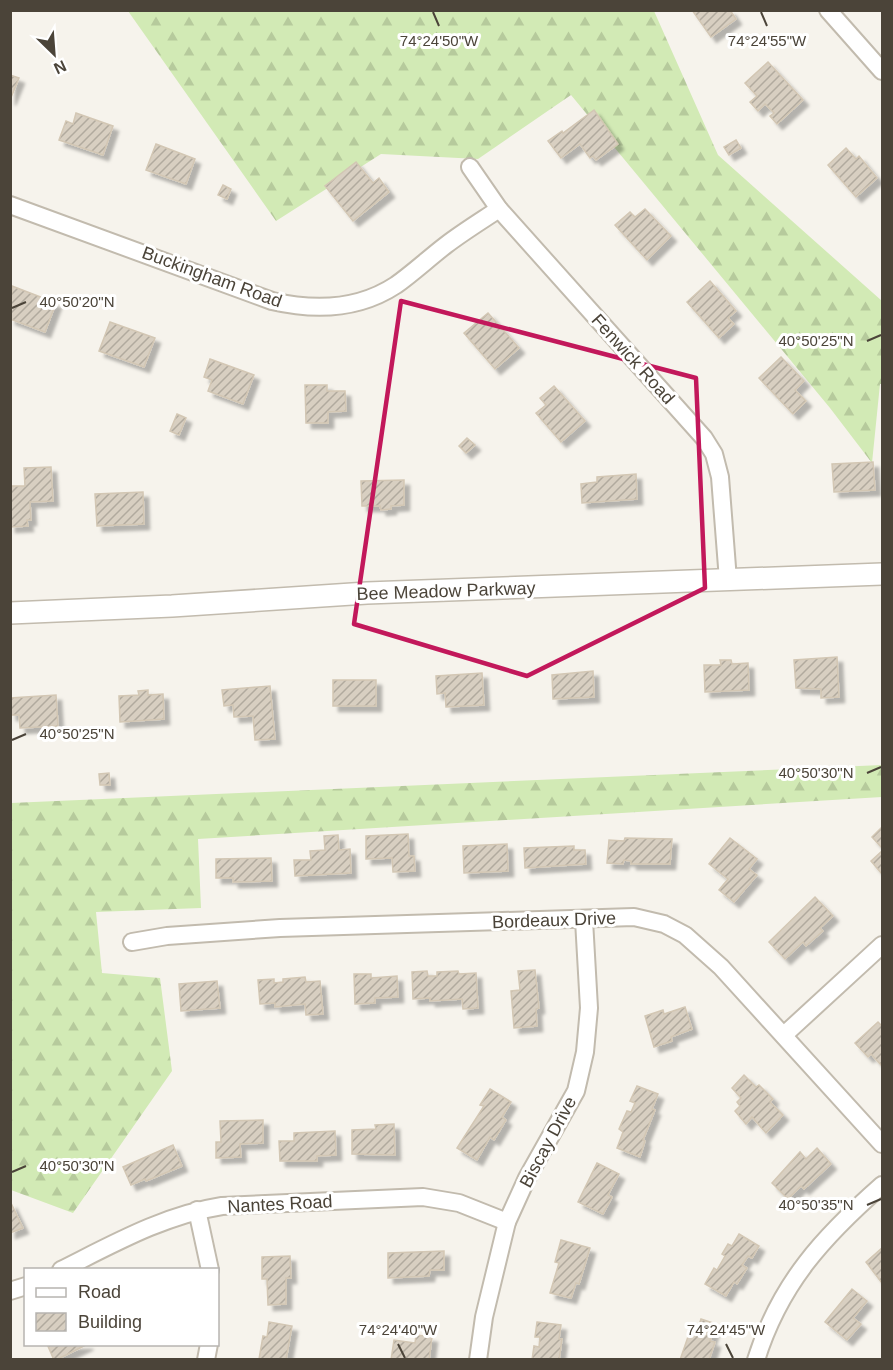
<svg xmlns="http://www.w3.org/2000/svg" width="893" height="1370" viewBox="0 0 893 1370" font-family="Helvetica,sans-serif">
<defs>
<pattern id="forest-firs" width="22" height="20" patternUnits="userSpaceOnUse" patternTransform="scale(1.5)"><rect width="22" height="20" fill="#d2eab5"/><path d="M5 1l3.5 6h-7zM16 11l3.5 6h-7z" fill="#b6ca9c"/></pattern>
<pattern id="building-hatch" width="6" height="6" patternUnits="userSpaceOnUse" patternTransform="scale(1.5)"><rect width="6" height="6" fill="#d8cfc1"/><path d="M-1 1l2-2M0 6l6-6M5 7l2-2" fill="none" stroke="#b1aa9e"/></pattern>
<filter id="shadow"><feDropShadow dx="5.5" dy="5.5" stdDeviation="1.5" flood-color="#0004"/></filter>
</defs>
<rect width="100%" height="100%" fill="#f6f3ec"/>
<g fill="url(#forest-firs)">
<polygon points="128,11 654,11 718,155 882,301 882,384 880,384 872,463 830,408 571,95 478,159 381,154 276,221"/>
<polygon points="882,765 882,797 198,839 201,908 96,912 102,973 160,978 172,1071 73,1213 11,1190 11,803"/>
</g>
<g fill="url(#building-hatch)" stroke="#d3c7b4" stroke-width="1.5" filter="url(#shadow)">
<polygon points="692,10 730,10 736,19 711,37"/>
<polygon points="768,62 803,100 777,124 770,116 774,113 765,104 758,111 750,102 757,96 745,83"/>
<polygon points="10,75 19,78 10,100"/>
<polygon points="594,110 618,144 596,160 593,156 590,158 580,144 561,158 548,141 562,131 563,133"/>
<polygon points="76,113 113,126 103,155 59,140 66,121 73,124"/>
<polygon points="736,140 741,148 729,155 724,147"/>
<polygon points="156,144 195,159 186,184 146,170"/>
<polygon points="846,148 856,159 859,156 877,178 856,197 828,165"/>
<polygon points="356,162 373,183 379,178 389,192 353,221 325,186"/>
<polygon points="223,185 231,189 227,199 218,195"/>
<polygon points="645,209 671,236 647,260 615,225 630,212 635,217"/>
<polygon points="710,281 736,311 728,318 734,324 719,338 687,302"/>
<polygon points="12,286 56,303 45,332 10,319"/>
<polygon points="488,313 519,348 495,369 464,333"/>
<polygon points="110,322 155,338 144,367 99,351"/>
<polygon points="781,357 804,381 795,390 806,401 793,414 759,378"/>
<polygon points="210,359 254,375 243,404 208,391 212,380 204,377"/>
<polygon points="305,385 327,385 327,391 345,391 346,411 328,412 328,423 306,423"/>
<polygon points="554,386 585,421 561,442 536,413 546,405 540,398"/>
<polygon points="177,414 186,418 179,435 170,431"/>
<polygon points="467,438 475,445 466,453 459,446"/>
<polygon points="873,462 875,490 834,492 832,464"/>
<polygon points="51,467 53,501 30,502 31,520 27,520 28,526 10,527 10,486 25,486 24,468"/>
<polygon points="636,474 637,499 582,503 581,484 597,482 597,477"/>
<polygon points="404,480 404,505 391,506 391,509 381,510 380,506 362,506 361,481"/>
<polygon points="143,492 144,524 97,526 95,494"/>
<polygon points="837,657 839,697 821,698 821,689 796,688 794,660"/>
<polygon points="720,660 731,660 732,664 748,663 749,690 705,692 704,665 721,665"/>
<polygon points="593,671 594,697 553,699 552,675"/>
<polygon points="482,673 484,705 446,707 445,693 437,694 436,676"/>
<rect x="333" y="680" width="43" height="26"/>
<polygon points="270,686 275,739 255,740 253,716 234,717 233,705 224,706 222,690"/>
<polygon points="148,690 148,695 163,694 164,719 120,722 119,696 139,695 138,691"/>
<polygon points="56,695 58,726 20,728 19,715 11,715 10,698"/>
<polygon points="109,773 110,785 100,785 99,774"/>
<polygon points="882,827 882,848 872,837"/>
<polygon points="408,834 409,856 414,856 415,871 393,872 392,858 366,859 366,836"/>
<polygon points="338,835 339,850 350,849 351,873 295,876 294,860 311,860 310,851 325,850 324,836"/>
<polygon points="625,838 672,839 670,864 631,864 631,861 624,860 623,864 607,863 609,840 624,841"/>
<polygon points="730,838 757,859 749,869 757,875 734,902 719,890 728,879 709,864"/>
<polygon points="507,844 508,871 464,873 463,846"/>
<polygon points="574,846 574,850 585,850 586,864 525,868 524,848"/>
<polygon points="882,851 882,872 881,873 871,861"/>
<polygon points="271,858 272,881 233,882 233,878 216,878 216,859"/>
<polygon points="815,897 833,916 820,928 823,931 806,946 803,942 785,959 769,942"/>
<polygon points="535,970 539,1008 536,1009 537,1026 514,1028 511,991 520,990 518,971"/>
<polygon points="427,971 428,976 437,976 437,972 458,971 459,974 476,973 478,1008 463,1009 462,999 430,1001 430,998 413,999 412,972"/>
<polygon points="354,974 371,974 371,978 397,976 398,997 375,998 375,1003 355,1004"/>
<polygon points="305,977 306,982 320,981 323,1014 306,1015 305,1004 275,1007 275,1003 260,1004 258,980 274,979 274,983 283,982 283,979"/>
<polygon points="217,981 220,1008 181,1011 179,984"/>
<polygon points="685,1007 692,1029 671,1037 672,1041 654,1047 645,1016 663,1010 664,1014"/>
<polygon points="878,1022 882,1026 882,1066 871,1054 868,1057 855,1043"/>
<polygon points="744,1075 756,1087 759,1085 773,1099 770,1102 783,1115 766,1133 752,1117 746,1124 735,1111 740,1106 737,1102 741,1098 732,1088"/>
<polygon points="637,1086 658,1094 652,1109 655,1110 643,1140 645,1141 640,1157 617,1148 623,1132 619,1129 627,1111 631,1112 635,1103 630,1101"/>
<polygon points="490,1089 511,1102 502,1117 506,1120 494,1140 490,1137 477,1160 457,1148 484,1106 480,1105"/>
<polygon points="263,1120 263,1143 240,1144 241,1157 216,1158 216,1142 221,1142 220,1121"/>
<polygon points="394,1124 395,1155 352,1154 352,1130 376,1129 375,1125"/>
<polygon points="335,1131 336,1155 317,1156 317,1161 280,1161 279,1141 294,1141 294,1133"/>
<polygon points="173,1145 182,1166 146,1181 145,1179 131,1185 123,1167"/>
<polygon points="817,1148 831,1164 804,1189 801,1186 788,1199 772,1183 800,1152 806,1159"/>
<polygon points="597,1163 619,1174 608,1195 612,1197 603,1214 578,1202"/>
<polygon points="11,1203 23,1228 10,1233 10,1204"/>
<polygon points="739,1234 759,1246 752,1258 748,1256 742,1265 747,1268 737,1284 734,1282 726,1296 705,1284 714,1268 717,1270 725,1256 722,1254 728,1244 732,1246"/>
<polygon points="561,1240 590,1248 579,1284 576,1283 571,1298 550,1293 559,1263 555,1262"/>
<polygon points="882,1248 882,1283 866,1262"/>
<polygon points="444,1251 444,1270 430,1270 429,1276 388,1278 388,1253"/>
<polygon points="290,1256 291,1278 286,1278 286,1304 268,1305 267,1279 262,1279 262,1257"/>
<polygon points="852,1289 867,1301 853,1318 861,1324 847,1340 825,1322"/>
<polygon points="701,1319 716,1324 710,1341 715,1342 709,1360 680,1360 690,1331 696,1333"/>
<polygon points="269,1322 292,1326 286,1360 259,1359 263,1336 267,1337"/>
<polygon points="537,1322 561,1325 559,1339 562,1339 559,1360 532,1360 534,1346 539,1347 540,1337 535,1337"/>
<polygon points="416,1335 432,1337 429,1360 391,1360 394,1340 415,1343"/>
<polygon points="47,1344 88,1344 56,1360 54,1360"/>
</g>
<g fill="none" stroke-linecap="round" stroke-linejoin="round">
<defs>
<g id="minor">
<polyline points="828,10 882,71"/>
<polyline points="470,167 499,209 704,438 714,454 720,477 728,580"/>
<path d="M10 205 272 301C315 311 358 310 396 285 413 273 429 258 446 245 463 232 481 221 499 209"/>
<polyline points="132,942 167,936 280,928 634,917 664,924 685,935 721,967 882,1144"/>
<polyline points="784,1035 882,945"/>
<polyline points="197,1210 210,1270"/>
<path d="M61 1270C113 1244 164 1215 222 1206L423 1197 459 1203 507 1222"/>
<polyline points="10,1291 26,1286"/>
<polyline points="206,1360 209,1344"/>
<polyline points="478,1360 484,1317 507,1222 527,1178 576,1091 585,1052 589,1008 584,920"/>
<path d="M756 1360C780 1283 824 1236 882 1185"/>
</g>
<polyline id="tertiary" points="10,613 172,606 367,593 882,574"/>
</defs>
<use href="#minor" stroke="#c2bbae" stroke-width="20"/>
<use href="#tertiary" stroke="#c2bbae" stroke-width="24"/>
<use href="#minor" stroke="#fff" stroke-width="16"/>
<use href="#tertiary" stroke="#fff" stroke-width="21"/>
</g>
<path fill="none" stroke="#c2185b" stroke-width="4.5" stroke-linejoin="round" d="M401 301 696 378 705 588 527 676 354 624Z"/>
<path fill="none" stroke="#4b4439" stroke-width="2" d="M433 12 439 26M761 12 767 26M12 308 26 302M867 341 881 335M12 740 26 734M867 773 881 767M12 1172 26 1166M867 1205 881 1199M398 1344 405 1358M726 1344 733 1358"/>
<g text-anchor="middle" dominant-baseline="central" stroke-width="6" stroke-linejoin="round" paint-order="stroke">
<g font-size="18" fill="#4b4439" stroke="#fff">
<text transform="translate(212 277) rotate(20)">Buckingham Road</text>
<text transform="translate(633 359) rotate(48)">Fenwick Road</text>
<text transform="translate(446 591) rotate(-2)">Bee Meadow Parkway</text>
<text transform="translate(554 920) rotate(-2)">Bordeaux Drive</text>
<text transform="translate(548 1142) rotate(-62)">Biscay Drive</text>
<text transform="translate(280 1204) rotate(-3)">Nantes Road</text>
</g>
</g>
<g font-size="15" text-anchor="middle" fill="#4b4439" stroke="#fff" stroke-width="6" stroke-linejoin="round" paint-order="stroke">
<text x="439" y="46">74°24'50"W</text>
<text x="767" y="46">74°24'55"W</text>
<text x="77" y="307">40°50'20"N</text>
<text x="816" y="346">40°50'25"N</text>
<text x="77" y="739">40°50'25"N</text>
<text x="816" y="778">40°50'30"N</text>
<text x="77" y="1171">40°50'30"N</text>
<text x="816" y="1210">40°50'35"N</text>
<text x="398" y="1335">74°24'40"W</text>
<text x="726" y="1335">74°24'45"W</text>
</g>
<rect width="893" height="1370" fill="none" stroke="#4b4439" stroke-width="24"/>
<rect x="24" y="1268" width="195" height="78" fill="#ffffff" stroke="#b7b4b0" stroke-width="1.5"/>
<rect x="36" y="1288" width="30" height="9" fill="#ffffff" stroke="#b7b4b0" stroke-width="1.5"/>
<text x="78" y="1298" font-size="18" fill="#4b4439">Road</text>
<rect x="36" y="1313" width="30" height="18" fill="url(#building-hatch)" stroke="#b7b4b0" stroke-width="1.5"/>
<text x="78" y="1328" font-size="18" fill="#4b4439">Building</text>
<g transform="translate(54 54) rotate(155)" stroke="#ffffff" stroke-width="4.5" paint-order="stroke">
<path d="M0-4.5L10 22L0 15L-10 22Z" fill="#4b4439"/>
<text y="-9" font-size="16" font-weight="bold" text-anchor="middle" fill="#4b4439">N</text>
</g>
</svg>
